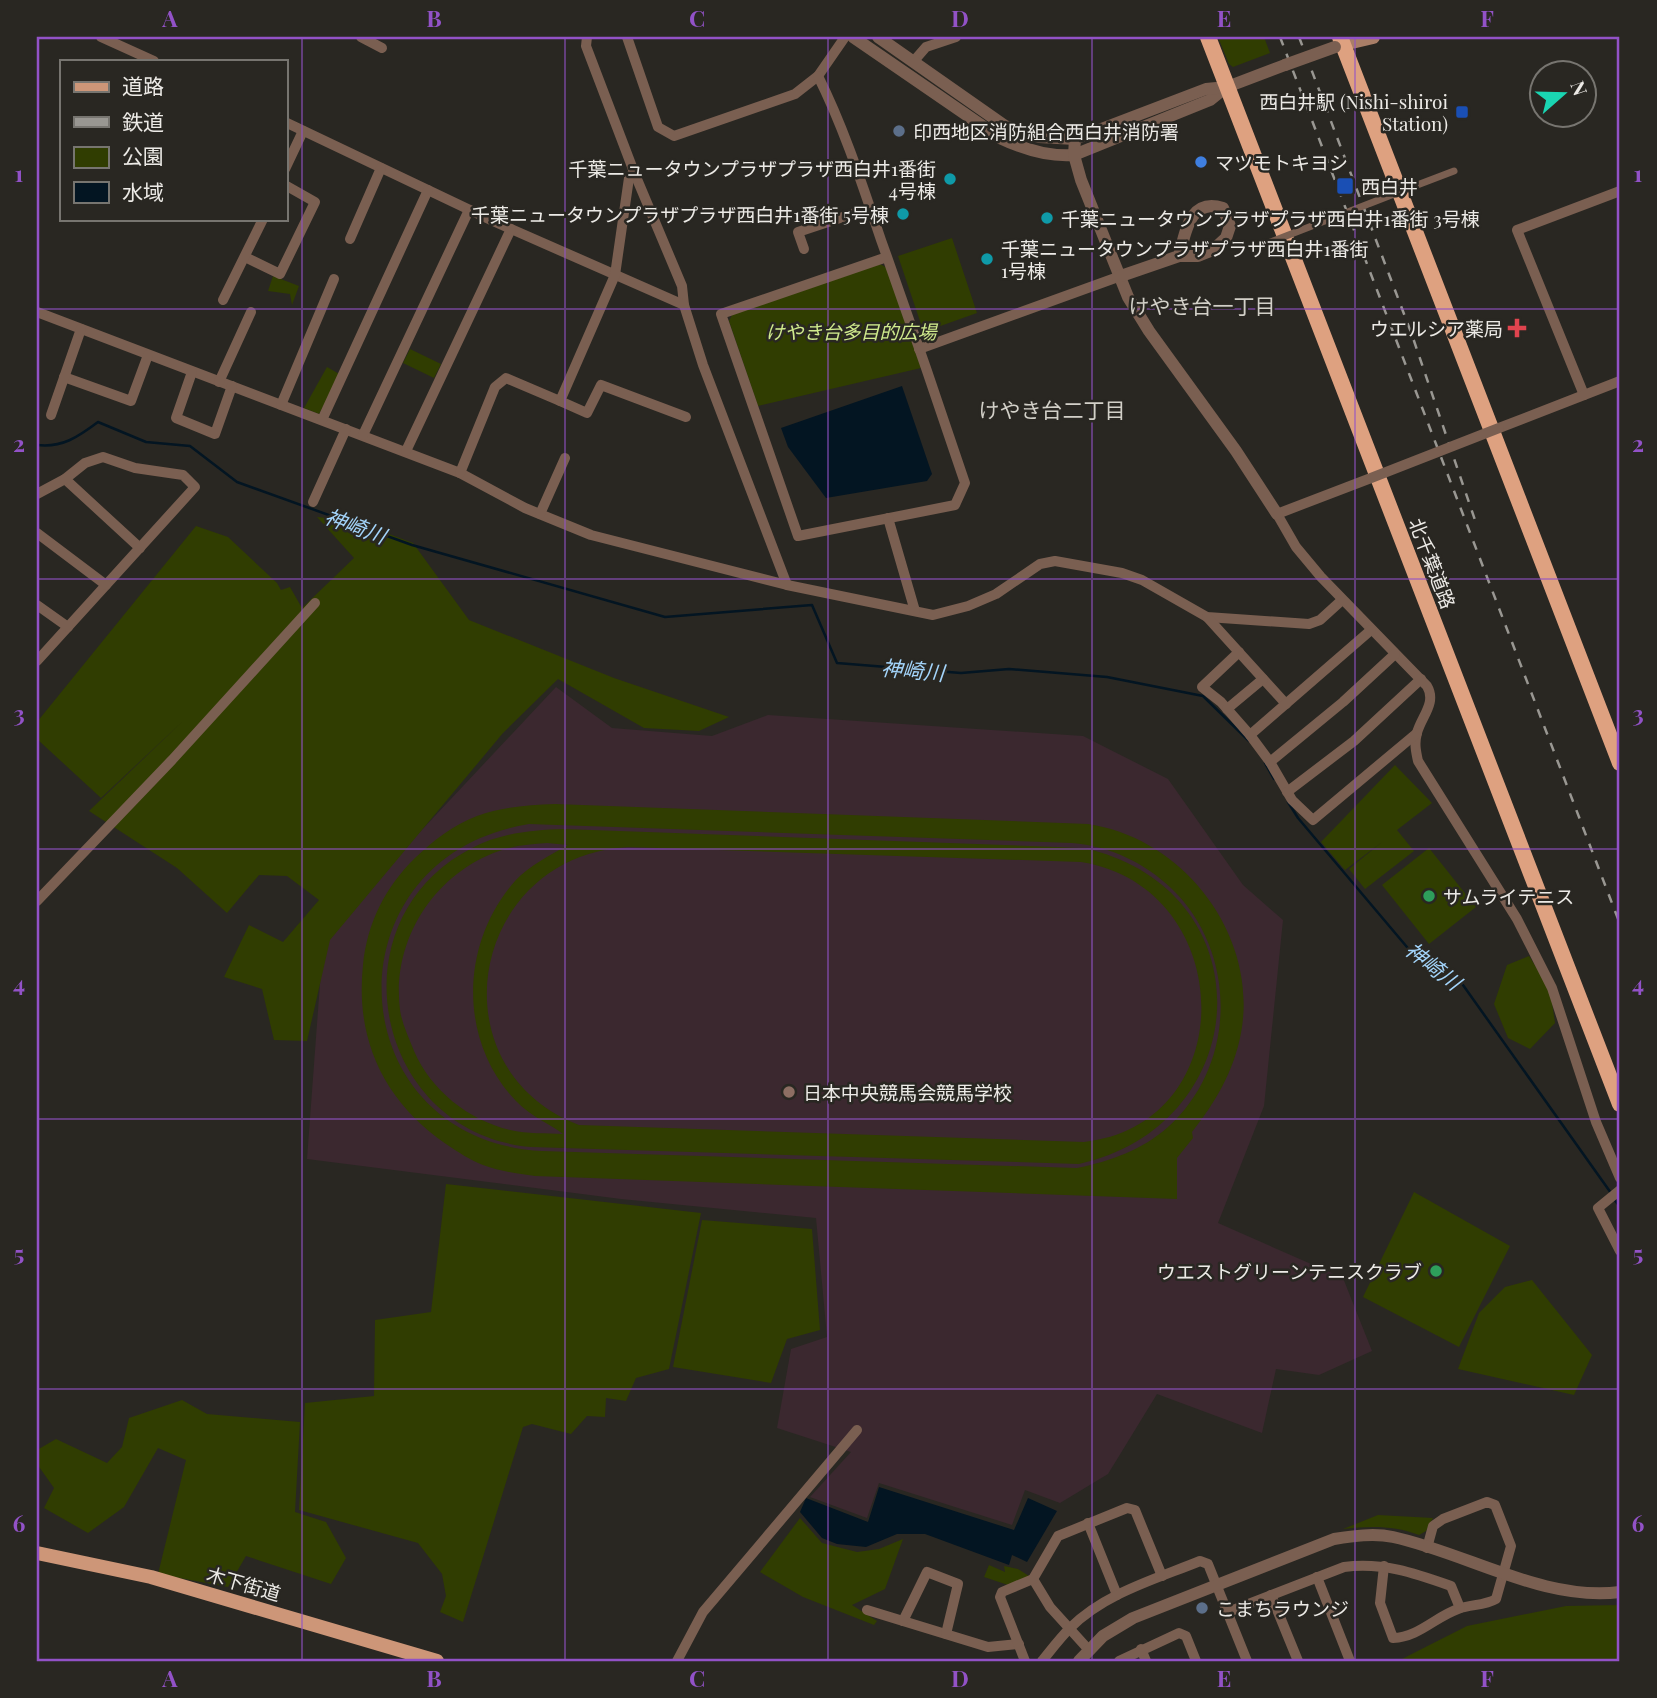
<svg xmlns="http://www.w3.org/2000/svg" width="1657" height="1698" viewBox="0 0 1657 1698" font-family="'Playfair Display','Noto Sans JP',serif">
<rect width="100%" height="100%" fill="#292722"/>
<polygon fill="#3b282f" points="556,687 612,728 712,736 768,715 1083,736 1168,779 1243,885 1283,920 1264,1106 1218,1223 1343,1278 1372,1351 1319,1375 1276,1369 1262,1433 1157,1394 1108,1474 1060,1503 1025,1490 1012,1525 879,1483 867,1518 810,1497 851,1452 777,1428 791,1349 827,1337 816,1218 621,1199 307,1159 323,943 343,914"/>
<g fill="#303d01" fill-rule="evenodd">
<polygon points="1218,37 1264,37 1270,53 1233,67 1229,64"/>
<polygon points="952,238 977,313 932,329 922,327 898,256"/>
<polygon points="880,264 887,268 921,368 758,406 729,321 732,315"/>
<polygon points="273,276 299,286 292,305 290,294 268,291"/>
<polygon points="410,349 441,364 434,378 403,363"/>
<polygon points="327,367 341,375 319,414 304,408"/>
<polygon points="317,517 354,521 413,543 469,620 614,678 729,717 699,731 644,728 558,679 503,733 330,940 307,1041 274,1040 262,989 224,977 249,925 283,942 319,900 287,876 259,875 227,913 177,868 89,811 184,720 101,798 37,739 37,722 196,526 228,537 277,583 281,590 290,587 302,608 354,558"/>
<polygon points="1395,765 1432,803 1397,830 1414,851 1365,889 1349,869 1382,842 1345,870 1321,842"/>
<path d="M555 804 1088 824C1184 838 1259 936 1241 1033 1234 1071 1215 1103 1192 1132L1193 1138 1177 1158V1199L535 1176C517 1174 500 1171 483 1165 470 1160 458 1152 446 1144 384 1101 355 1040 363 965 367 924 385 887 415 858 433 841 453 825 477 816 502 807 528 805 555 804ZM529 824 1072 843C1110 846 1145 863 1172 889 1238 953 1237 1065 1168 1127 1142 1150 1111 1161 1077 1168L542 1151C337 1140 324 857 529 824Z"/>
<path d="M564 829 1057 847C1071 848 1086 847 1099 852 1268 903 1251 1126 1079 1164L531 1147C374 1133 331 920 472 848 501 833 532 830 564 829ZM547 843 568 845C549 856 530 865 515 881 460 943 458 1041 516 1101 531 1117 549 1123 563 1134 546 1133 527 1134 510 1130 468 1120 431 1090 414 1051 409 1038 402 1024 400 1010 391 939 436 870 505 849 519 845 533 844 547 843ZM628 847 1081 862C1238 887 1244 1124 1084 1142L579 1125C432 1068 470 856 628 847Z"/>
<polygon points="1429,848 1476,907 1429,944 1382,885"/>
<polygon points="1529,956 1550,989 1555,1023 1530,1049 1508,1038 1494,1004 1507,965"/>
<polygon points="446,1184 701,1213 669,1369 636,1378 626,1401 606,1398 605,1417 587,1416 571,1434 532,1424 523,1427 463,1622 440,1612 446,1596 442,1574 418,1543 299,1510 305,1403 374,1396 375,1320 431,1312"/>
<polygon points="1414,1192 1510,1246 1459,1347 1363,1297"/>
<polygon points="702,1220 812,1229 820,1330 787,1339 771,1383 673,1367"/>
<polygon points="1532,1280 1592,1355 1574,1395 1458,1369 1479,1313 1505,1287"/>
<polygon points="182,1400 207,1414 300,1422 295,1512 326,1522 346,1558 331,1584 246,1556 228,1587 158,1574 186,1460 158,1448 124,1507 88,1533 44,1508 54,1488 37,1464 37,1450 56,1439 107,1463 122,1447 129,1418"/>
<path d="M1378 1515 1433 1518 1426 1531 1419 1535C1393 1525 1370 1526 1343 1529Z"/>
<polygon points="800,1518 822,1543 857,1552 879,1549 903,1539 885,1589 852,1605 877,1621 874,1625 803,1597 760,1572"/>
<polygon points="989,1565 1005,1572 1004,1566 1018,1569 1029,1576 1008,1585 984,1577"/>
<polygon points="1620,1605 1620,1661 1398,1661 1467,1626 1566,1606"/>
</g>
<g fill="#031522">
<polygon points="902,386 932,474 927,481 826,498 788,447 781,428"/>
<polygon points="879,1487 1014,1530 1028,1498 1057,1511 1027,1562 1012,1555 1009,1565 925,1534 897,1534 866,1547 837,1544 822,1538 800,1512 806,1498 868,1522"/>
</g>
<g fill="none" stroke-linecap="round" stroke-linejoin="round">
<g stroke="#031522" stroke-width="2.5">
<path d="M37 445C62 448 78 437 98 422L146 442 190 446 237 482 412 545 665 617 812 605 837 663 961 673 1009 669 1107 677 1203 696 1249 741"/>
<polyline points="1265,763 1274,779"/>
<polyline points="1288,802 1298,818 1412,953 1458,978 1611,1193"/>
<polyline points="1614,1199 1620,1207"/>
</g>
<polyline stroke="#7a5f51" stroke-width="7" points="1412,187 1454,171"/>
<g stroke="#7a5f51" stroke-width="10">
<polyline points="101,37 154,61"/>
<polyline points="361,37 382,48"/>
<polyline points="587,37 586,46 634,172 682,286 684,305 703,365 787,585"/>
<polyline points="627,37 658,127 674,136 795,94 818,76 845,37"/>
<polyline points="913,62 926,47 956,37"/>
<path d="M818 76C844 128 862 184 881 240 910 321 938 402 965 483L955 505 798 536 721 314 887 257"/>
<polyline points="285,122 493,221 684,305"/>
<polyline points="285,169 303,131"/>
<polyline points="350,239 381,168"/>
<polyline points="804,249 798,232 870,208"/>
<polyline points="245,257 280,274 315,202 285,185"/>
<polyline points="223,300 263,219"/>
<polyline points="37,312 460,473 525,508 591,535 787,585 933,615 968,606 996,594 1040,564 1055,561 1122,573 1142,580 1207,617 1309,624 1320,620 1342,600"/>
<polyline points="919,349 1118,277"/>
<polyline points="192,372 176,418 215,434 232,386"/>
<polyline points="64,377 131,401 148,355"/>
<polyline points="219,382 251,312"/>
<polyline points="1584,395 1517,230 1620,191"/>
<polyline points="560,401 587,413 601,385 686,417"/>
<polyline points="281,405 334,279"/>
<polyline points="51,415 81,329"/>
<polyline points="322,420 428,190"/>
<polyline points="1499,428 1620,381"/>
<polyline points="363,435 469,210"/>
<polyline points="406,451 511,229"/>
<polyline points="460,473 495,387 506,378 560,401 615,275 629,178 634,172"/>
<path d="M1371 478 1277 514 1296 547 1321 577 1427 686C1437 703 1421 717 1417 733 1414 743 1416 752 1418 761L1517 919 1552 988 1596 1122 1620 1178"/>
<polyline points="65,479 140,548"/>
<polyline points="37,494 65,479 85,463 103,457 135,468 183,475 195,487 37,661"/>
<polyline points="313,502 346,429"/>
<polyline points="540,514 565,458"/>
<polyline points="888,518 915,611"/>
<polyline points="37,533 106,585"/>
<polyline points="37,605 68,627"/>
<polyline points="1207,617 1286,704"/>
<polyline points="1239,652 1202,687 1221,702 1250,735 1270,762 1292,800 1313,820 1417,733"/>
<polyline points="1227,709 1263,679"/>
<polyline points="1250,735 1371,630"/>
<polyline points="1270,762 1343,702 1395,654"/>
<polyline points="1287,792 1354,741 1421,679"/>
<polyline points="37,901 172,760 315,603"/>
<polyline points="1620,1190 1598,1208 1620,1251"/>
<polyline points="1088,1523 1117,1595"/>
<path d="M1384 1566 1380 1603 1393 1638C1419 1637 1435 1617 1458 1609 1471 1604 1484 1606 1496 1599L1511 1546 1495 1505 1487 1502 1443 1519 1433 1526 1427 1548"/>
<polyline points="1317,1577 1350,1661"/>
<polyline points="1033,1579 1050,1607 1088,1649"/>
<polyline points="1271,1595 1298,1661"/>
<polyline points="867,1610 988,1647 1019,1644"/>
<path d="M1228 1612 1344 1567C1383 1562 1414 1573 1451 1586L1460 1608"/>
<polyline points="903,1621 927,1572 958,1584 946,1634"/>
<polyline points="1141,1649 1146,1661"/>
<polyline points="677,1661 703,1612 857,1430"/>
<polyline points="1025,1661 1000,1597 1002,1592 1033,1579 1058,1536 1127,1508 1135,1510 1162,1576"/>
<path d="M1042 1661C1051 1650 1060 1638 1070 1628 1105 1593 1156 1579 1200 1561L1208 1564 1247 1661"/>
<polyline points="1119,1661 1179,1633 1186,1636 1196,1661"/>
</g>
<g stroke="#7a5f51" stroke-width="12">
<path d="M853 37 1000 138C1023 149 1048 157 1074 155L1210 100 1226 87"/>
<polyline points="878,37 1005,126 1039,137 1075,139 1206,89 1227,87 1285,65"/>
<polyline points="1075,139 1074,155 1081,180 1128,297 1149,331 1236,451 1277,514"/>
<path d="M1118 277 1179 256H1198L1213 250 1226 238 1230 226 1223 208C1190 198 1186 230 1179 256"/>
<path d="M1079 1661 1103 1636 1133 1618 1334 1539C1353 1536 1374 1533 1393 1537 1467 1553 1544 1602 1620 1592"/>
</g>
<polyline stroke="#a97e67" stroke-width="14" points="1343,44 1373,37"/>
<polyline stroke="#cd9678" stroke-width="14" points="37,1553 151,1577 437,1661"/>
<g stroke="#dea180" stroke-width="16">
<polyline points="1208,37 1620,1104"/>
<polyline points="1340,37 1620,763"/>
</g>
<g stroke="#999792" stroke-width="2.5" stroke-dasharray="9 9" stroke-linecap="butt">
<polyline points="1280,37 1620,924"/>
<polyline points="1299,37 1412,335 1476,523"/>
</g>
<polyline stroke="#7a5f51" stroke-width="7" points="1268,243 1412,187"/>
<polyline stroke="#7a5f51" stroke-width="10" points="1371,478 1499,428"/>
<polyline stroke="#7a5f51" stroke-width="12" points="1285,65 1335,47"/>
</g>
<path fill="none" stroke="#9252c7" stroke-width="2" stroke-opacity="0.55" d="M302 37V1661M565 37V1661M828 37V1661M1092 37V1661M1355 37V1661M37 309H1620M37 579H1620M37 849H1620M37 1119H1620M37 1389H1620"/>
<g fill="#1a4fb4" stroke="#292722" stroke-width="2.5">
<rect x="1455" y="105" width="14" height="14" rx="3.5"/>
<rect x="1336" y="177" width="18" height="18" rx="3.5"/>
</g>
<g fill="#5c6f8a" stroke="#292722" stroke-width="2.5">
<circle cx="899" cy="131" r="7"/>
<circle cx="1202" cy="1608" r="7"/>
</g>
<circle fill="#3f7fe0" stroke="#292722" stroke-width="2.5" cx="1201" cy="162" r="7"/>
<g fill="#0f9aa8" stroke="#292722" stroke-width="2.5">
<circle cx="950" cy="179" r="7"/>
<circle cx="903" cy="214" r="7"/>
<circle cx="1047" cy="218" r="7"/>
<circle cx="987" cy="259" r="7"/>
</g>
<path fill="#e0444e" stroke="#292722" stroke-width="2.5" d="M1513.5 317.5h7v7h7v7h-7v7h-7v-7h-7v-7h7z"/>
<g fill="#2e9e5b" stroke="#292722" stroke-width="2.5">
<circle cx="1429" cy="896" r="7"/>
<circle cx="1436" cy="1271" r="7"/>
</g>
<circle fill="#8d6e63" stroke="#292722" stroke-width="2.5" cx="789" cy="1092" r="7"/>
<g text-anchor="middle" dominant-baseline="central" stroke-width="5" stroke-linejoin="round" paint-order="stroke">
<g font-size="19" fill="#eceae6" stroke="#292722" text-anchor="start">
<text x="1448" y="101" text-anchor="end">西白井駅 (Nishi-shiroi<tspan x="1448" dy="22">Station)</tspan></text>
<text x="913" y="131">印西地区消防組合西白井消防署</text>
<text x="1215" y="162">マツモトキヨシ</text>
<text x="936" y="168" text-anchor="end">千葉ニュータウンプラザプラザ西白井1番街<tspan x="936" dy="22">4号棟</tspan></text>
<text x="1361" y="186">西白井</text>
<text x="889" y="214" text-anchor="end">千葉ニュータウンプラザプラザ西白井1番街 5号棟</text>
<text x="1061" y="218">千葉ニュータウンプラザプラザ西白井1番街 3号棟</text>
<text x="1001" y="248">千葉ニュータウンプラザプラザ西白井1番街<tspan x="1001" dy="22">1号棟</tspan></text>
<text x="1503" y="328" text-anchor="end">ウエルシア薬局</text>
<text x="1443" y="896">サムライテニス</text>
<text x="803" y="1092">日本中央競馬会競馬学校</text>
<text x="1422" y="1271" text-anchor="end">ウエストグリーンテニスクラブ</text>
<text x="1216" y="1608">こまちラウンジ</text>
</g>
<g font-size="19" font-style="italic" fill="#d0eb8d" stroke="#292722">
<text x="851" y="331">けやき台多目的広場</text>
</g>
<g font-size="19" fill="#eceae6" stroke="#292722">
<text transform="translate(1433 563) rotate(69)">北千葉道路</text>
<text transform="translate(244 1583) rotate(16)">木下街道</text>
</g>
<g font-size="21" fill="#d2d0c8" stroke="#292722">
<text x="1202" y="305">けやき台一丁目</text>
<text x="1052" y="409">けやき台二丁目</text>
</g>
<g font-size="21" font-style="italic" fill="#a3d4fa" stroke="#292722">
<text transform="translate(356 525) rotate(20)">神崎川</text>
<text transform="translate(913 669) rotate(5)">神崎川</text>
<text transform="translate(1434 965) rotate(38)">神崎川</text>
</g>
</g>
<rect width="1657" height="1698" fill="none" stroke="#292722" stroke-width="77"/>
<rect x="60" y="60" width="228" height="161" fill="#292722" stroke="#777570" stroke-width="2"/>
<rect x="74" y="82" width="35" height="10" fill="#cd9678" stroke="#777570" stroke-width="2"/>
<text x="122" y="94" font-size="21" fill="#eceae6">道路</text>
<rect x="74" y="117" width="35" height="10" fill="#999792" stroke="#777570" stroke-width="2"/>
<text x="122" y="130" font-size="21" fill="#eceae6">鉄道</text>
<rect x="74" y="147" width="35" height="21" fill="#303d01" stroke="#777570" stroke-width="2"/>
<text x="122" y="164" font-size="21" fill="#eceae6">公園</text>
<rect x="74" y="182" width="35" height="21" fill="#031522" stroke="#777570" stroke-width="2"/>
<text x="122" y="200" font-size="21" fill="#eceae6">水域</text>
<g transform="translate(1563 94) rotate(70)"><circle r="33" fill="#292722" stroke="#777570" stroke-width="2"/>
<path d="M0-5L12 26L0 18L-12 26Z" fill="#1ad5b2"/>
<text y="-10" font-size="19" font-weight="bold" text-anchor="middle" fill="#eceae6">N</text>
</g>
<rect x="38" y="38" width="1580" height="1622" fill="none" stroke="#9252c7" stroke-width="2.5"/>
<g font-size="23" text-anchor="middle" font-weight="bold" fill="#9252c7">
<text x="170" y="27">A</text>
<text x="434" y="27">B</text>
<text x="697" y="27">C</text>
<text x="960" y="27">D</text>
<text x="1224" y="27">E</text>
<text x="1487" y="27">F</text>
<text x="19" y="182">1</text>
<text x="1638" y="182">1</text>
<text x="19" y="452">2</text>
<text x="1638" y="452">2</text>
<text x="19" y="722">3</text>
<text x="1638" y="722">3</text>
<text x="19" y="992">4</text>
<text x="1638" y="992">4</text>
<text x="19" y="1262">5</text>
<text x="1638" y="1262">5</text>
<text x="19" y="1532">6</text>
<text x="1638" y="1532">6</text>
<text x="170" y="1687">A</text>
<text x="434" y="1687">B</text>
<text x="697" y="1687">C</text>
<text x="960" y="1687">D</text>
<text x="1224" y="1687">E</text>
<text x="1487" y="1687">F</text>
</g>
</svg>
